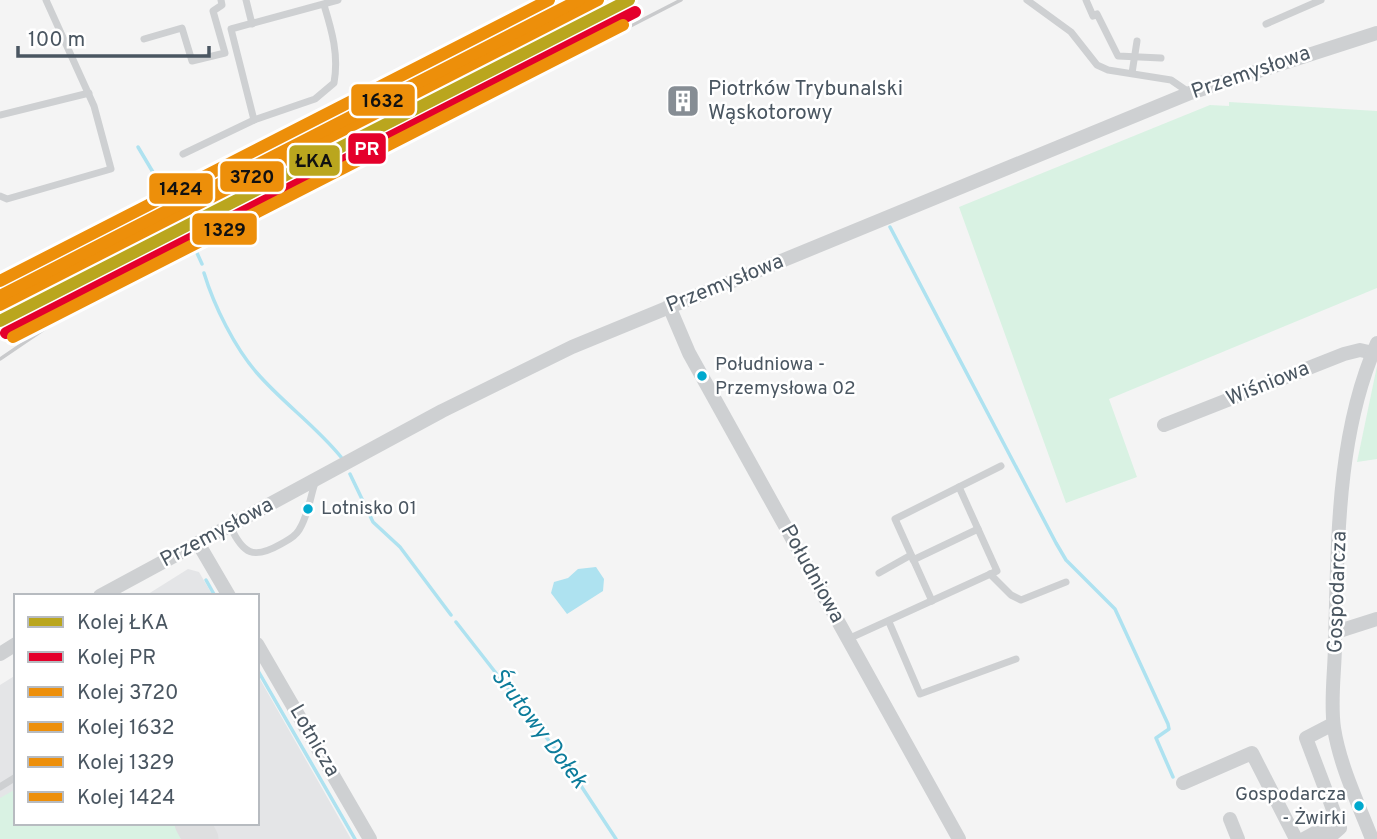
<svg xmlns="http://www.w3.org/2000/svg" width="1377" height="839" viewBox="0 0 1377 839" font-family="Overpass,sans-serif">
<rect width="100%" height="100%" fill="#f4f4f4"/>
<g fill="#e4e5e7">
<polygon points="188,569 199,572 213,596 145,596"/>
<polygon points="257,674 351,839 0,839 0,685 16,675 16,823 257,823"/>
</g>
<g fill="#d9f2e3">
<polygon points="1229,102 1377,111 1377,288 1109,399 1137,477 1066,503 959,207 1210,105 1229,106"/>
<polygon points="1377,366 1377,459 1357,462"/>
<polygon points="16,789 16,823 184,823 193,839 0,839 0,798"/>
</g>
<polygon fill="#aee2f0" points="596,567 604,579 603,591 567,614 551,593 554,582 568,578 578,569"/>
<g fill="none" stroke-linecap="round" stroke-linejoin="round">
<g stroke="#aee2f0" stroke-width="3.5">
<polyline points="138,147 160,184"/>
<polyline points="890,227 1056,543 1066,560 1115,609 1168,724 1169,729 1156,738 1173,777"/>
<polyline points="185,231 193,245"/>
<polyline points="191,232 460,95"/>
<polyline points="197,253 202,264"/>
<path d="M204 273C214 306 235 348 257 373 283 403 316 426 341 457"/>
<polyline points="350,474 373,522 400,547 451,615"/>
<polyline points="206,580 215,596"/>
<polyline points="456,622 564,760 616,839"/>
<polyline points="257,669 355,839"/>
</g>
<polyline stroke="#dedfe0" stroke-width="35" points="192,823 201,839"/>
<g stroke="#ced0d2" stroke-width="7">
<polyline points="246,0 252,24"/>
<polyline points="1027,0 1071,32 1097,65 1108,70 1171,80 1190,93"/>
<polyline points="1086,0 1093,16 1097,14 1118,56 1161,58"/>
<polyline points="1266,24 1321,0"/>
<polyline points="144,39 182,28 192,61 225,53 213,11 222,5 221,0"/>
<polyline points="1132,73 1137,41"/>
<polyline points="0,115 89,93"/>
<polyline points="254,120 231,29 338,0"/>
<path d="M183 154 254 120 315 99 334 83C339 55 332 31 324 5"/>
<polyline points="0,196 7,199 111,169 94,106 46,0"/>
<polyline points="959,487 978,529"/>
<path d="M230 526C243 554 253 560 281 544 288 540 295 537 299 530 308 516 310 498 315 483"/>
<polyline points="879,573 911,555"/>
<polyline points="990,574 1011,595 1021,600 1066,582"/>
<polyline points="932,601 895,519 1001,466"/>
<polyline points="889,622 920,694 1016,659"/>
<polyline points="848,639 997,571 978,529 913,560"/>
<polyline points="0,787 16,777"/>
</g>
<g stroke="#ced0d2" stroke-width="14">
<polyline points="669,306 689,353 959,839"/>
<polyline points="1164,425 1344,354 1360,350 1373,353"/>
<polyline points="198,543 229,596"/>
<polyline points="100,596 442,411 572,347 1190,93 1377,33"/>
<polyline points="1336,632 1377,619"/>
<polyline points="257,644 370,839"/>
<polyline points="0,654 16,644"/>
<polyline points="1183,783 1252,753 1296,839"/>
<polyline points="1230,819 1238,839"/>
<polyline points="1304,839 1315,833 1333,834 1340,828 1306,738 1333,724"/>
<path d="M1372 839C1358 803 1340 766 1334 728 1330 701 1335 670 1335 643 1338 544 1336 435 1377 343"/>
</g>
<g stroke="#c9cacc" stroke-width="3.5">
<polyline points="0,299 585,0"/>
<polyline points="0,359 53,323 681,0"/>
</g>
<defs>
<polyline id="rail-1" points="0,321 629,0"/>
<polyline id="rail-2" points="6,333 635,12"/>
<polyline id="rail-3" points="0,305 598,0"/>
<polyline id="rail-4" points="0,296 579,0"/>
<polyline id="rail-5" points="13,337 623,25"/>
<polyline id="rail-6" points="0,281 549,0"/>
</defs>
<use href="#rail-1" stroke="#fff" stroke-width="18"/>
<use href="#rail-2" stroke="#fff" stroke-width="18"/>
<use href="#rail-3" stroke="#fff" stroke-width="18"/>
<use href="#rail-4" stroke="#fff" stroke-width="18"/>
<use href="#rail-5" stroke="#fff" stroke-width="18"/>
<use href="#rail-6" stroke="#fff" stroke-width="18"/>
<use href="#rail-1" stroke="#baa61e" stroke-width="12"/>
<use href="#rail-2" stroke="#e4002b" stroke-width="12"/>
<use href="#rail-3" stroke="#ed8f0a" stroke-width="12"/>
<use href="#rail-4" stroke="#ed8f0a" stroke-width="12"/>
<use href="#rail-5" stroke="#ed8f0a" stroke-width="12"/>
<use href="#rail-6" stroke="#ed8f0a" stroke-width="12"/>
</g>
<defs>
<symbol id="building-square" viewBox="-11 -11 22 22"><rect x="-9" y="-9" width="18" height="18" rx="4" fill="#868d94" stroke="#fff"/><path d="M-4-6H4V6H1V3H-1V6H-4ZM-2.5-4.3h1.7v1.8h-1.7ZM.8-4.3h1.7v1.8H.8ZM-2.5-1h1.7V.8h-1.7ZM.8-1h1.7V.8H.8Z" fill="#fff"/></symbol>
</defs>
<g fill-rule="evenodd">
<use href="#building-square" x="664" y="82" width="38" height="38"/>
</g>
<g fill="#00a9ce" stroke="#fff" stroke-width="2.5">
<circle cx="702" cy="376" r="6"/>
<circle cx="308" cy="509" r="6"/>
<circle cx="1359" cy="806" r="6"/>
</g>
<g text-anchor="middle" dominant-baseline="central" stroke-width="5" stroke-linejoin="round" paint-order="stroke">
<g font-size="19" fill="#4a5661" stroke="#fff" text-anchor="start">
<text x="715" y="365">Południowa -<tspan x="715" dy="24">Przemysłowa 02</tspan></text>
<text x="321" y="509">Lotnisko 01</text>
<text x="1346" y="795" text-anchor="end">Gospodarcza<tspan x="1346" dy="24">- Żwirki</tspan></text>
</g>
<g font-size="21" fill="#4a5661" stroke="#fff">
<text transform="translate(1251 73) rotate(-19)">Przemysłowa</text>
<text transform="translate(725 284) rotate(-22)">Przemysłowa</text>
<text transform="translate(1268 384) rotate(-22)">Wiśniowa</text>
<text transform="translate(217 533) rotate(-28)">Przemysłowa</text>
<text transform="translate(812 574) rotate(61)">Południowa</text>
<text transform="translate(1338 592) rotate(-88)">Gospodarcza</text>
<text transform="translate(314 741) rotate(60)">Lotnicza</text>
</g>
<g font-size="21" fill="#4a5661" stroke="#fff" text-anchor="start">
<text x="708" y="89">Piotrków Trybunalski<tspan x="708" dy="24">Wąskotorowy</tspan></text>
</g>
<g font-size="23" font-style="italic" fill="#0c7c9b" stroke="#fff">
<text transform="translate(538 729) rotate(53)">Śrutowy Dołek</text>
</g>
</g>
<g stroke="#fff" stroke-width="2.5">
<rect x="350" y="83" width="66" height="34" rx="7" fill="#ed8f0a"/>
<rect x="347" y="132" width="40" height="33" rx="7" fill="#e4002b"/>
<rect x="288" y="144" width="53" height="33" rx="7" fill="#baa61e"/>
<rect x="219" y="160" width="66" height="33" rx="7" fill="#ed8f0a"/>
<rect x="148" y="172" width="66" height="33" rx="7" fill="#ed8f0a"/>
<rect x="191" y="212" width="67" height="34" rx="7" fill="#ed8f0a"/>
</g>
<g font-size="19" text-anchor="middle" font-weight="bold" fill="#fff">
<text x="367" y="155">PR</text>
</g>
<g font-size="19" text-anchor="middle" font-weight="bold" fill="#111">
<text x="383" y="107">1632</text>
<text x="314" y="167">ŁKA</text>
<text x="252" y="183">3720</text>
<text x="181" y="195">1424</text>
<text x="225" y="236">1329</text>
</g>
<rect x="14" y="594" width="245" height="231" fill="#ffffff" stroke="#b7bbc0" stroke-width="2"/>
<rect x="28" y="617" width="35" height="10" fill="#baa61e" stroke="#b7bbc0" stroke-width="2"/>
<text x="77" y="629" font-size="21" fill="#4a5661">Kolej ŁKA</text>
<rect x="28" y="652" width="35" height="10" fill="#e4002b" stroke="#b7bbc0" stroke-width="2"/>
<text x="77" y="664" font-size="21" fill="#4a5661">Kolej PR</text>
<rect x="28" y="687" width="35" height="10" fill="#ed8f0a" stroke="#b7bbc0" stroke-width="2"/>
<text x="77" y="699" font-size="21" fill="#4a5661">Kolej 3720</text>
<rect x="28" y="722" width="35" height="10" fill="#ed8f0a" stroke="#b7bbc0" stroke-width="2"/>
<text x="77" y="734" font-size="21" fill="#4a5661">Kolej 1632</text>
<rect x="28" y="757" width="35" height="10" fill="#ed8f0a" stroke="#b7bbc0" stroke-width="2"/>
<text x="77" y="769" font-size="21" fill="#4a5661">Kolej 1329</text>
<rect x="28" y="792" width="35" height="10" fill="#ed8f0a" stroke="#b7bbc0" stroke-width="2"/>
<text x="77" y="804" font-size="21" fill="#4a5661">Kolej 1424</text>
<path d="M18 46v10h191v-10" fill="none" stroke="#4a5661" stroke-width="3.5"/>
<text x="28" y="46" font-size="21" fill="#4a5661" stroke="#ffffff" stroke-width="5" paint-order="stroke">100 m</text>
</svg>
